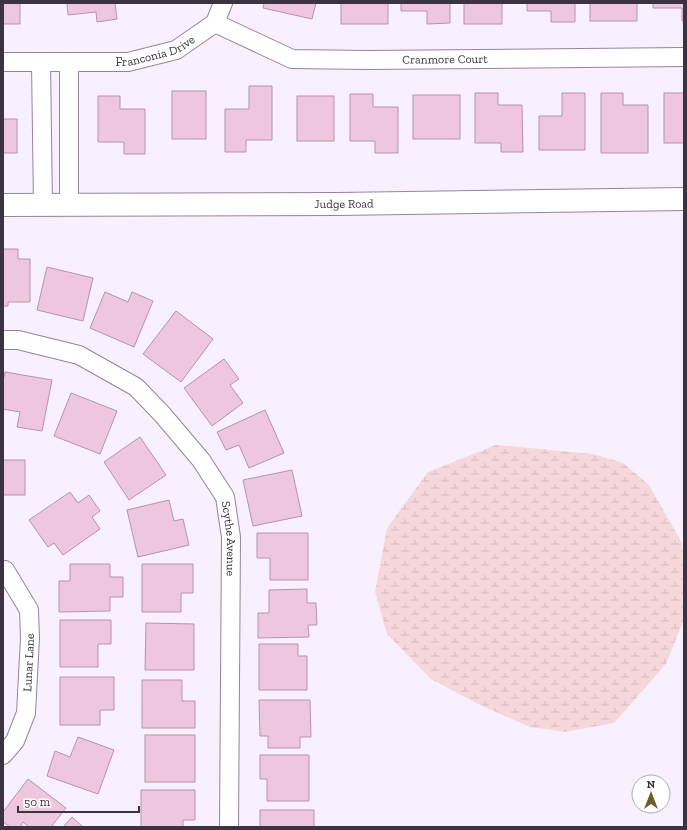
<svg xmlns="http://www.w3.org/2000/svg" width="687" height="830" viewBox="0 0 687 830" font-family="'Zilla Slab',serif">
<defs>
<pattern id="wetland-marsh" width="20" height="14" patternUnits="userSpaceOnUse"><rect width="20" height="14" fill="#f6d8dc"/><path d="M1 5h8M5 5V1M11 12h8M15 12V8" fill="none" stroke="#d4babe"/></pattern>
</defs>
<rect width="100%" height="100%" fill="#f8f0fd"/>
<polygon fill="url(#wetland-marsh)" points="496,445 593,454 623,463 649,485 682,543 684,576 684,619 666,664 614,723 565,732 530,727 478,704 431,679 387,634 375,592 387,528 428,472"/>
<g fill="#eec7df" stroke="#b694a8">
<rect x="3" y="3" width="17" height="21"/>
<polygon points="67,3 115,3 117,19 97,22 96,12 68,15"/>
<polygon points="264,3 316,3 312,19 263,8"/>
<rect x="341" y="3" width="47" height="21"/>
<polygon points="401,3 450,3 450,23 427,24 427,11 401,11"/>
<rect x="464" y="3" width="38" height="21"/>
<polygon points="527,3 575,3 575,22 551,22 551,11 527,11"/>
<rect x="590" y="3" width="47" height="18"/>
<polygon points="653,3 684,3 684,21 682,21 682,8 653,8"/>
<polygon points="249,86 272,86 272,140 246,140 246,152 225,152 225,109 249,109"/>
<rect x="172" y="91" width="34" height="48"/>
<polygon points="475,93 498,93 498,105 522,105 523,152 501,152 501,143 475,143"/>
<polygon points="562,93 585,93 585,150 539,150 539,116 562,116"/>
<polygon points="601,93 623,93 623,105 648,105 648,153 601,153"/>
<rect x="664" y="93" width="20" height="50"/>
<polygon points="350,94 373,94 373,107 398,107 398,153 375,153 375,141 350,141"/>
<rect x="413" y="95" width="47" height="44"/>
<polygon points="98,96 120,96 120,109 145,109 145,154 124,154 124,142 98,142"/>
<rect x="297" y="96" width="37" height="45"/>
<rect x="3" y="119" width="14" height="34"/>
<polygon points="3,249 18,249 18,259 30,259 30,302 8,302 8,306 3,306"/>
<polygon points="47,267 93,278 83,321 37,310"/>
<polygon points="105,292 128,302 132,292 153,301 134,347 90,328"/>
<polygon points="176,311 213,339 181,382 143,354"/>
<polygon points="224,359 239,379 230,385 243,403 212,426 184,388"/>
<polygon points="5,372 52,380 42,431 17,427 20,412 3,409 3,382"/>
<polygon points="71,393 117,411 100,454 54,436"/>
<polygon points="265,410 284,453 249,468 239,445 226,450 217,432"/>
<polygon points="140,437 166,475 129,500 104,462"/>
<rect x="3" y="460" width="22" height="35"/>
<polygon points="292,470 302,516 253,526 243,480"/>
<polygon points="70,492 78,503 89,495 100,511 92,517 100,529 63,555 54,543 48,547 29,520"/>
<polygon points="169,500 174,521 183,519 189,545 138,557 127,510"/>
<polygon points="257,533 308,533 308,580 270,580 270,558 257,558"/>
<polygon points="70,564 110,564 110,577 123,577 123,597 110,597 110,611 59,612 59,581 70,581"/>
<polygon points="142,564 193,564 193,593 181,593 181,612 142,612"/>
<polygon points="307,589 307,603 316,603 317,625 308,625 309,637 258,638 258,613 269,613 269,590"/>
<polygon points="60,620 111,620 111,644 98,644 98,667 60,667"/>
<polygon points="146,623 194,624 194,670 145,670"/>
<polygon points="259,644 298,644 298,656 307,656 307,690 259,690"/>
<polygon points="60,677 114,677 114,710 100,710 100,725 60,725"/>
<polygon points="142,680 182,680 182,701 195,701 195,728 142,728"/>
<polygon points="259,700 310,700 311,737 300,737 300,748 268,748 268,736 260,736"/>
<rect x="145" y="735" width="50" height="47"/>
<polygon points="78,737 114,750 98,794 47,776 55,751 70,757"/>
<polygon points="260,755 309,755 309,801 267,801 267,779 260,779"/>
<polygon points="28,779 66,808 51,827 29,827 23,822 20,827 10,827 3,822 3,812"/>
<polygon points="141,790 195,790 195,820 183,820 183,827 141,827"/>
<rect x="260" y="810" width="54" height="17"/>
<polygon points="72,817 83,827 63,827"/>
</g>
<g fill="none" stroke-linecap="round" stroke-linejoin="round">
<defs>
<g id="minor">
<path id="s1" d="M215 23 292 59 368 60 684 57"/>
<path id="s2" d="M3 62H128L176 50 215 23 223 3"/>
<polyline points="41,62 43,205"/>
<polyline points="69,62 69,206"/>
<path id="s3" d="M3 340H18L79 355 136 387 162 414 201 460 225 497 231 537 229 827"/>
<path id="s4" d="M3 755 15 741 26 713 30 638 29 610 5 570"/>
</g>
<g id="tertiary">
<path id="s5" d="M3 205 337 204 684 199"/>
</g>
</defs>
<use href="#minor" stroke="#9683a0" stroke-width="20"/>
<use href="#tertiary" stroke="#9683a0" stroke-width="24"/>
<use href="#minor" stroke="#fff" stroke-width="18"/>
<use href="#tertiary" stroke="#fff" stroke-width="22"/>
</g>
<g text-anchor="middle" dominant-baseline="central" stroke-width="4" stroke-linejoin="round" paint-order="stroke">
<g font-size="12" fill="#3b333f" stroke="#fff">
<text stroke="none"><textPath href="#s2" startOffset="154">Franconia Drive</textPath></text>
<text stroke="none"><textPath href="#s1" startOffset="238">Cranmore Court</textPath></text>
<text stroke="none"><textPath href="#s5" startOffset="341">Judge Road</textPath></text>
<text stroke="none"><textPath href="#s3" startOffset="327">Scythe Avenue</textPath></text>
<text stroke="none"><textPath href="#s4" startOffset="99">Lunar Lane</textPath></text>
</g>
</g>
<rect width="687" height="830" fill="none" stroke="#3b333f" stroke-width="8"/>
<g transform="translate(651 794)"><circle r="19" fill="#ffffff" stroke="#b1adb2"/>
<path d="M0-3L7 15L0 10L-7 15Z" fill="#6d5d2a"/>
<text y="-6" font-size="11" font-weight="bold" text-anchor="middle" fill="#3b333f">N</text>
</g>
<path d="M18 806v6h121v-6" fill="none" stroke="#3b333f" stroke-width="2"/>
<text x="24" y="806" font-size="12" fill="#3b333f" stroke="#ffffff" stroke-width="3" paint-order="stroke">50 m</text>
</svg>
